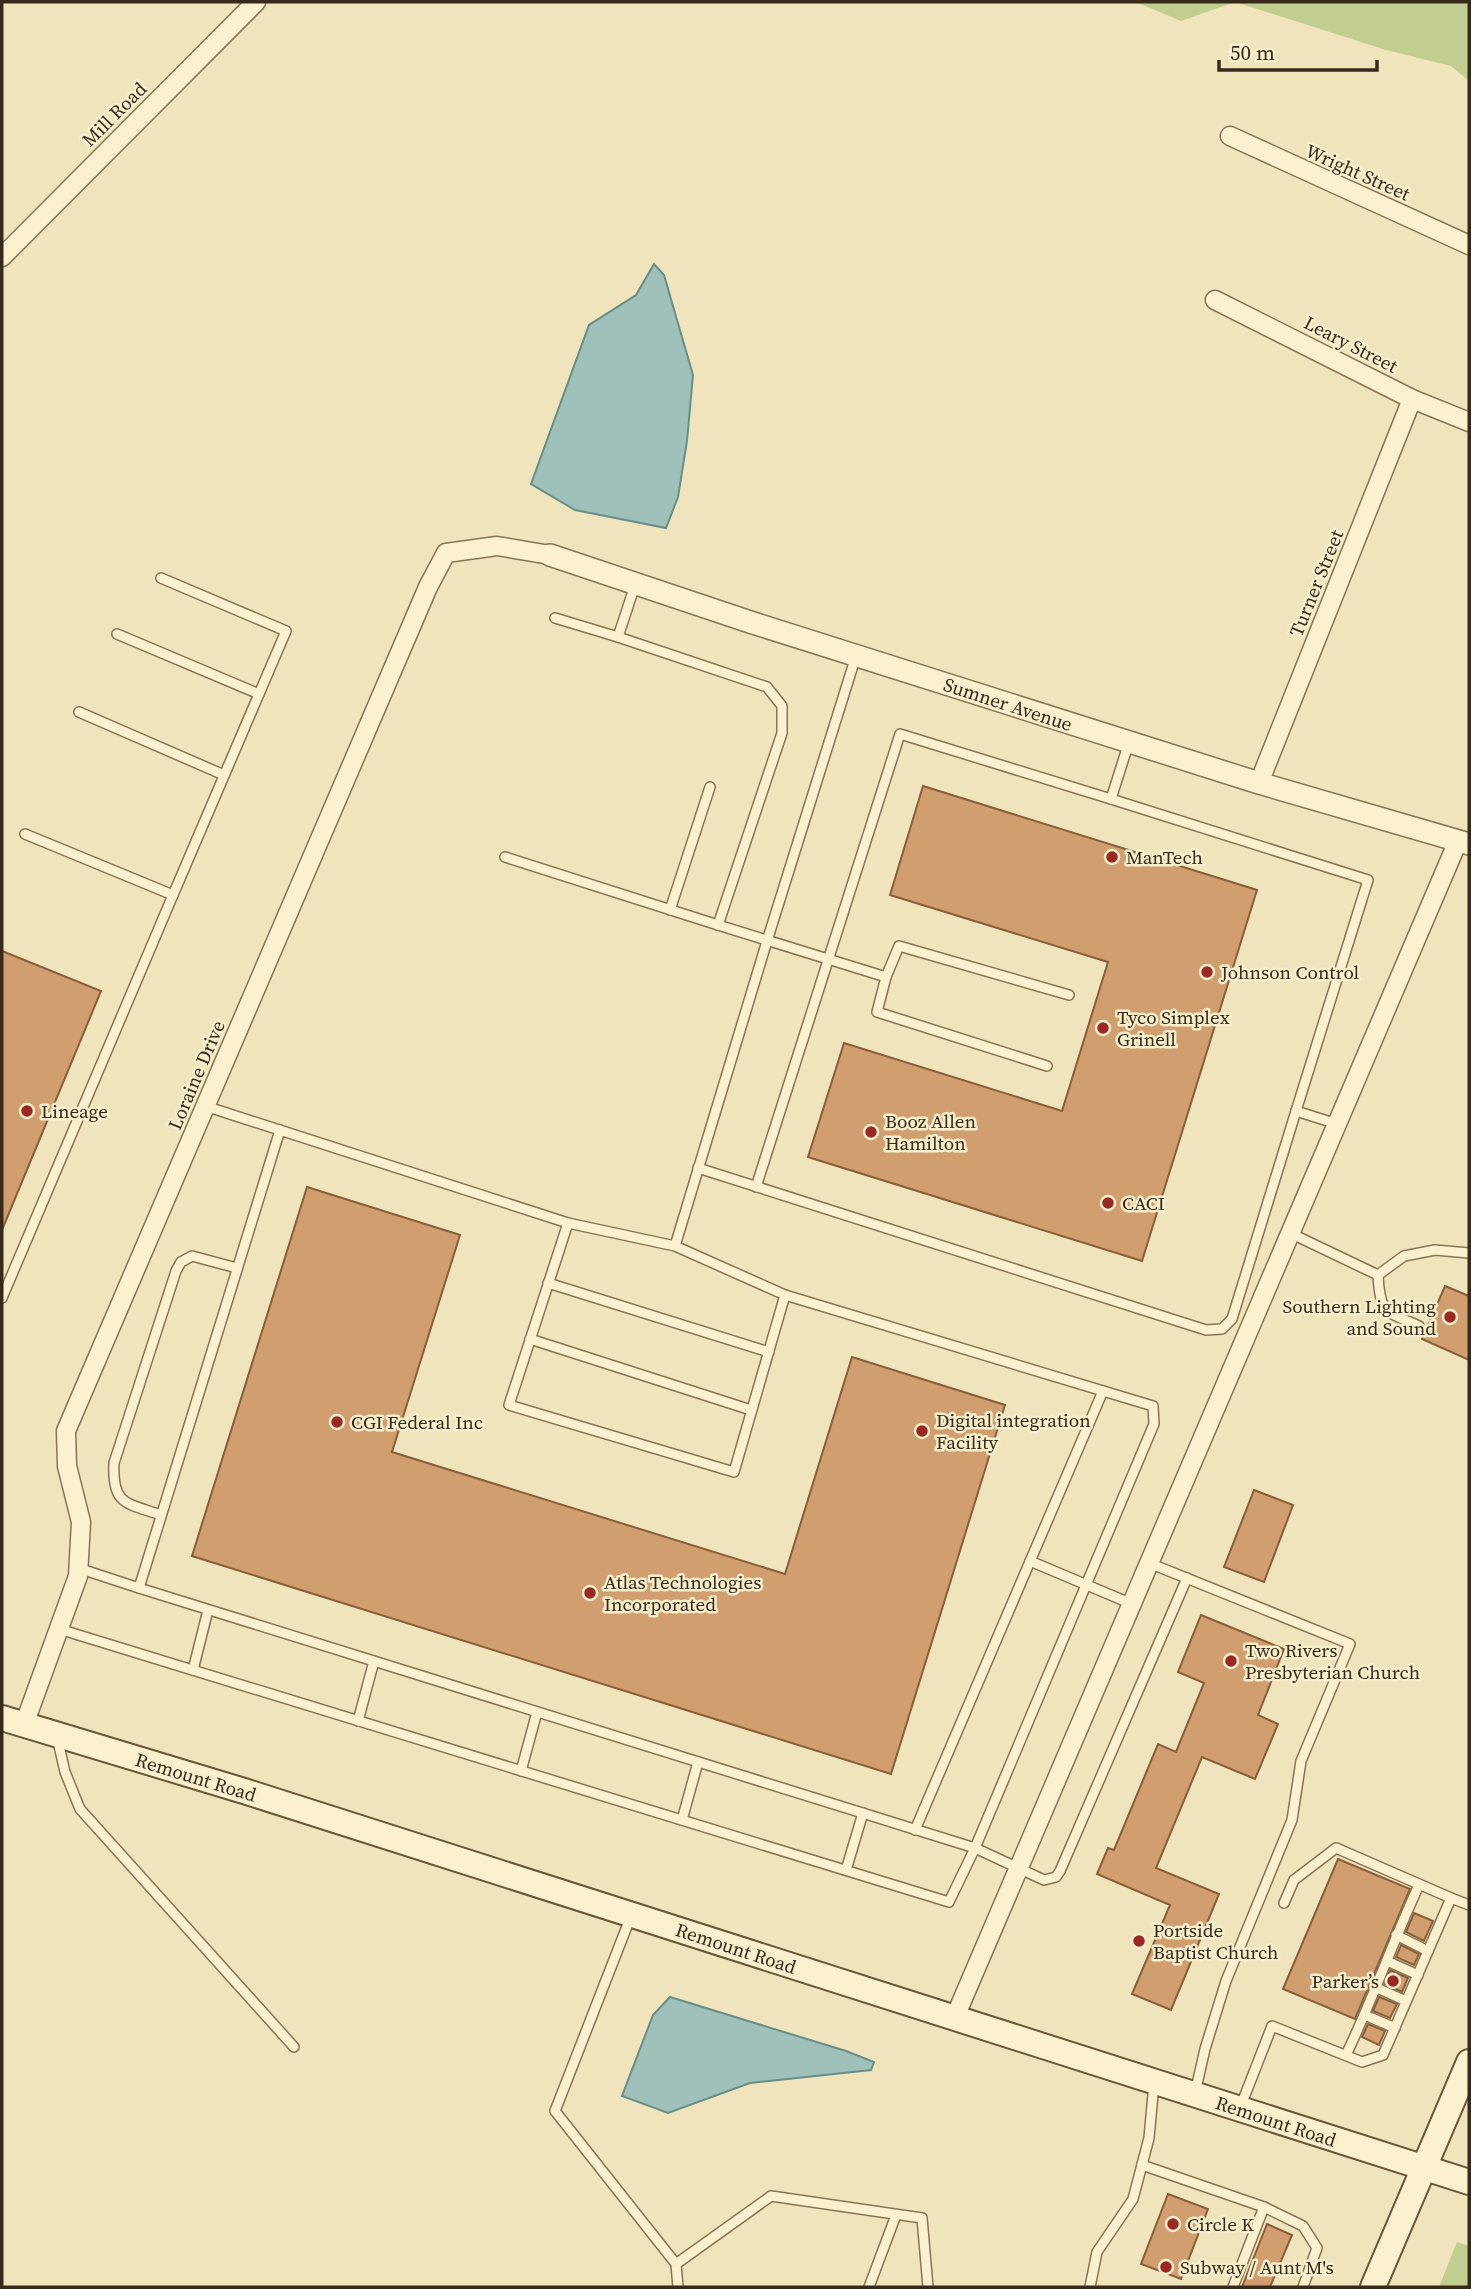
<svg xmlns="http://www.w3.org/2000/svg" width="1471" height="2289" viewBox="0 0 1471 2289" font-family="'Source Serif 4',serif">
<rect width="100%" height="100%" fill="#f0e4bc"/>
<g fill="#c2ce90">
<polygon points="1136,2 1469,2 1469,81 1451,66 1383,49 1235,2 1181,21"/>
<polygon points="1457,2242 1469,2246 1469,2287 1439,2287"/>
</g>
<g fill="#a0c1ba" stroke="#678f88" stroke-width="2">
<polygon points="654,264 664,275 693,375 687,441 678,497 666,528 575,510 531,484 589,325 636,295"/>
<polygon points="670,1997 846,2051 874,2062 871,2070 750,2083 668,2113 622,2096 653,2015"/>
</g>
<g fill="#d19f6f" stroke="#895f39" stroke-width="2">
<polygon points="923,786 1257,890 1142,1261 808,1157 844,1043 1062,1111 1108,962 890,895"/>
<polygon points="2,951 101,991 2,1230"/>
<polygon points="307,1187 460,1235 392,1452 785,1574 852,1357 1005,1405 891,1774 192,1556"/>
<polygon points="1445,1286 1469,1296 1469,1360 1422,1339"/>
<polygon points="1254,1490 1293,1505 1264,1582 1224,1567"/>
<polygon points="1201,1615 1284,1649 1258,1715 1278,1724 1255,1779 1202,1757 1156,1868 1219,1894 1171,2010 1132,1994 1170,1905 1097,1874 1108,1848 1114,1850 1158,1744 1176,1752 1204,1683 1178,1672"/>
<polygon points="1338,1859 1410,1889 1355,2019 1283,1989"/>
<polygon points="1414,1913 1433,1921 1424,1941 1406,1932"/>
<polygon points="1401,1945 1419,1954 1414,1965 1396,1957"/>
<polygon points="1390,1970 1408,1978 1402,1992 1385,1984"/>
<polygon points="1379,1997 1397,2004 1390,2018 1373,2011"/>
<polygon points="1368,2024 1385,2031 1379,2045 1362,2037"/>
<polygon points="1168,2194 1208,2209 1181,2279 1141,2264"/>
<polygon points="1267,2224 1292,2235 1270,2287 1242,2287"/>
</g>
<g fill="none" stroke-linecap="round" stroke-linejoin="round">
<defs>
<g id="service">
<polyline points="161,578 286,631 173,895"/>
<polyline points="555,618 618,637 635,585"/>
<polyline points="117,634 259,694"/>
<polyline points="618,637 767,687 782,706 782,733 718,925 886,977 877,1012 1047,1066"/>
<polyline points="79,712 224,775"/>
<polyline points="1129,742 1111,799 1368,880 1296,1111 1337,1124"/>
<polyline points="505,857 718,925"/>
<polyline points="670,910 710,787"/>
<polyline points="886,977 899,946 1069,995"/>
<polyline points="205,1106 568,1223"/>
<polyline points="698,1168 1206,1330 1222,1329 1232,1319 1296,1111"/>
<polyline points="756,1187 900,734 1111,799"/>
<polyline points="1290,1233 1378,1275 1404,1256 1435,1250 1469,1253"/>
<polyline points="675,1246 785,1295 734,1472 509,1405 568,1223 675,1246 767,941 856,656"/>
<path d="M1378 1275C1380 1315 1386 1311 1419 1326"/>
<polyline points="548,1283 769,1352"/>
<polyline points="2,1298 173,895 25,834"/>
<polyline points="530,1339 751,1410"/>
<path d="M161 1515C126 1503 112 1505 114 1463L176 1271 181 1262 192 1256 237 1268"/>
<polyline points="1030,1561 1132,1604"/>
<polyline points="1149,1563 1350,1644 1301,1761 1292,1820 1226,1981 1205,2049 1195,2093"/>
<polyline points="78,1568 139,1588 280,1130"/>
<polyline points="139,1588 975,1848 1044,1880 1056,1877 1060,1871 1187,1578"/>
<polyline points="59,1629 949,1902 975,1848 1154,1424 1153,1406 785,1295"/>
<polyline points="193,1670 208,1610"/>
<polyline points="358,1721 374,1661"/>
<polyline points="57,1737 65,1772 80,1809 294,2047"/>
<polyline points="521,1771 537,1712"/>
<polyline points="682,1820 698,1762"/>
<polyline points="915,1830 1103,1391"/>
<polyline points="846,1870 863,1813"/>
<polyline points="1284,1903 1294,1880 1336,1848 1451,1898"/>
<polyline points="631,1916 555,2111 676,2264 678,2287"/>
<polyline points="1396,1935 1428,1951"/>
<polyline points="1387,1961 1418,1975"/>
<polyline points="1377,1988 1406,2001"/>
<polyline points="1365,2015 1395,2028"/>
<path d="M1346 2055C1373 1999 1393 1941 1419 1885"/>
<polyline points="1240,2108 1272,2026 1362,2062 1383,2055 1451,1898 1469,1905"/>
<polyline points="1142,2165 1264,2207 1233,2287"/>
<polyline points="1264,2207 1303,2226 1317,2248 1303,2287"/>
<polyline points="676,2264 771,2196 922,2218 928,2287"/>
<polyline points="869,2287 896,2215"/>
<polyline points="1090,2287 1097,2252 1133,2199 1149,2138 1154,2083"/>
</g>
<g id="minor">
<polyline points="1230,136 1469,245"/>
<polyline points="2,257 256,2"/>
<polyline points="1215,300 1412,399 1469,422"/>
<polyline points="1259,783 1412,399"/>
<polyline points="24,1725 78,1576 81,1522 67,1466 66,1431 428,587 446,553 497,546 550,555"/>
<polyline points="955,2017 1458,841"/>
</g>
<polyline id="tertiary" points="550,555 750,622 1259,783 1469,844"/>
<g id="secondary">
<polyline points="2,1718 244,1791 1469,2182"/>
<polyline points="1373,2287 1469,2062"/>
</g>
</defs>
<use href="#service" stroke="#887455" stroke-width="12"/>
<use href="#minor" stroke="#887455" stroke-width="21"/>
<use href="#tertiary" stroke="#887455" stroke-width="24"/>
<use href="#secondary" stroke="#6a5538" stroke-width="28"/>
<use href="#service" stroke="#fbf1cf" stroke-width="9"/>
<use href="#minor" stroke="#fbf1cf" stroke-width="18"/>
<use href="#tertiary" stroke="#fbf1cf" stroke-width="21"/>
<use href="#secondary" stroke="#fbf1cf" stroke-width="24"/>
</g>
<g fill="#9b2921" stroke="#f7eecc" stroke-width="2.5">
<circle cx="1112" cy="857" r="7"/>
<circle cx="1207" cy="972" r="7"/>
<circle cx="1103" cy="1028" r="7"/>
<circle cx="27" cy="1111" r="7"/>
<circle cx="871" cy="1132" r="7"/>
<circle cx="1108" cy="1203" r="7"/>
<circle cx="1450" cy="1317" r="7"/>
<circle cx="337" cy="1422" r="7"/>
<circle cx="922" cy="1431" r="7"/>
<circle cx="590" cy="1593" r="7"/>
<circle cx="1231" cy="1661" r="7"/>
<circle cx="1139" cy="1941" r="7"/>
<circle cx="1393" cy="1981" r="7"/>
<circle cx="1173" cy="2224" r="7"/>
<circle cx="1166" cy="2267" r="7"/>
</g>
<g text-anchor="middle" dominant-baseline="central" stroke-width="5" stroke-linejoin="round" paint-order="stroke">
<g font-size="19" fill="#372a1a" stroke="#f7eecc">
<text transform="translate(114 114) rotate(-45)">Mill Road</text>
<text transform="translate(1358 172) rotate(24)">Wright Street</text>
<text transform="translate(1351 344) rotate(27)">Leary Street</text>
<text transform="translate(1316 583) rotate(-68)">Turner Street</text>
<text transform="translate(1008 704) rotate(18)">Sumner Avenue</text>
<text transform="translate(196 1075) rotate(-67)">Loraine Drive</text>
<text transform="translate(196 1777) rotate(17)">Remount Road</text>
<text transform="translate(736 1948) rotate(18)">Remount Road</text>
<text transform="translate(1276 2121) rotate(18)">Remount Road</text>
</g>
<g font-size="19" fill="#372a1a" stroke="#f7eecc" text-anchor="start">
<text x="1126" y="857">ManTech</text>
<text x="1221" y="972">Johnson Control</text>
<text x="1117" y="1017">Tyco Simplex<tspan x="1117" dy="22">Grinell</tspan></text>
<text x="41" y="1111">Lineage</text>
<text x="885" y="1121">Booz Allen<tspan x="885" dy="22">Hamilton</tspan></text>
<text x="1122" y="1203">CACI</text>
<text x="1436" y="1306" text-anchor="end">Southern Lighting<tspan x="1436" dy="22">and Sound</tspan></text>
<text x="936" y="1420">Digital integration<tspan x="936" dy="22">Facility</tspan></text>
<text x="351" y="1422">CGI Federal Inc</text>
<text x="604" y="1582">Atlas Technologies<tspan x="604" dy="22">Incorporated</tspan></text>
<text x="1245" y="1650">Two Rivers<tspan x="1245" dy="22">Presbyterian Church</tspan></text>
<text x="1153" y="1930">Portside<tspan x="1153" dy="22">Baptist Church</tspan></text>
<text x="1379" y="1981" text-anchor="end">Parker’s</text>
<text x="1187" y="2224">Circle K</text>
<text x="1180" y="2267">Subway / Aunt M's</text>
</g>
</g>
<rect width="1471" height="2289" fill="none" stroke="#372a1a" stroke-width="7"/>
<path d="M1219 60v10h158v-10" fill="none" stroke="#372a1a" stroke-width="3.5"/>
<text x="1230" y="60" font-size="21" fill="#372a1a" stroke="#f7eecc" stroke-width="5" paint-order="stroke">50 m</text>
</svg>
